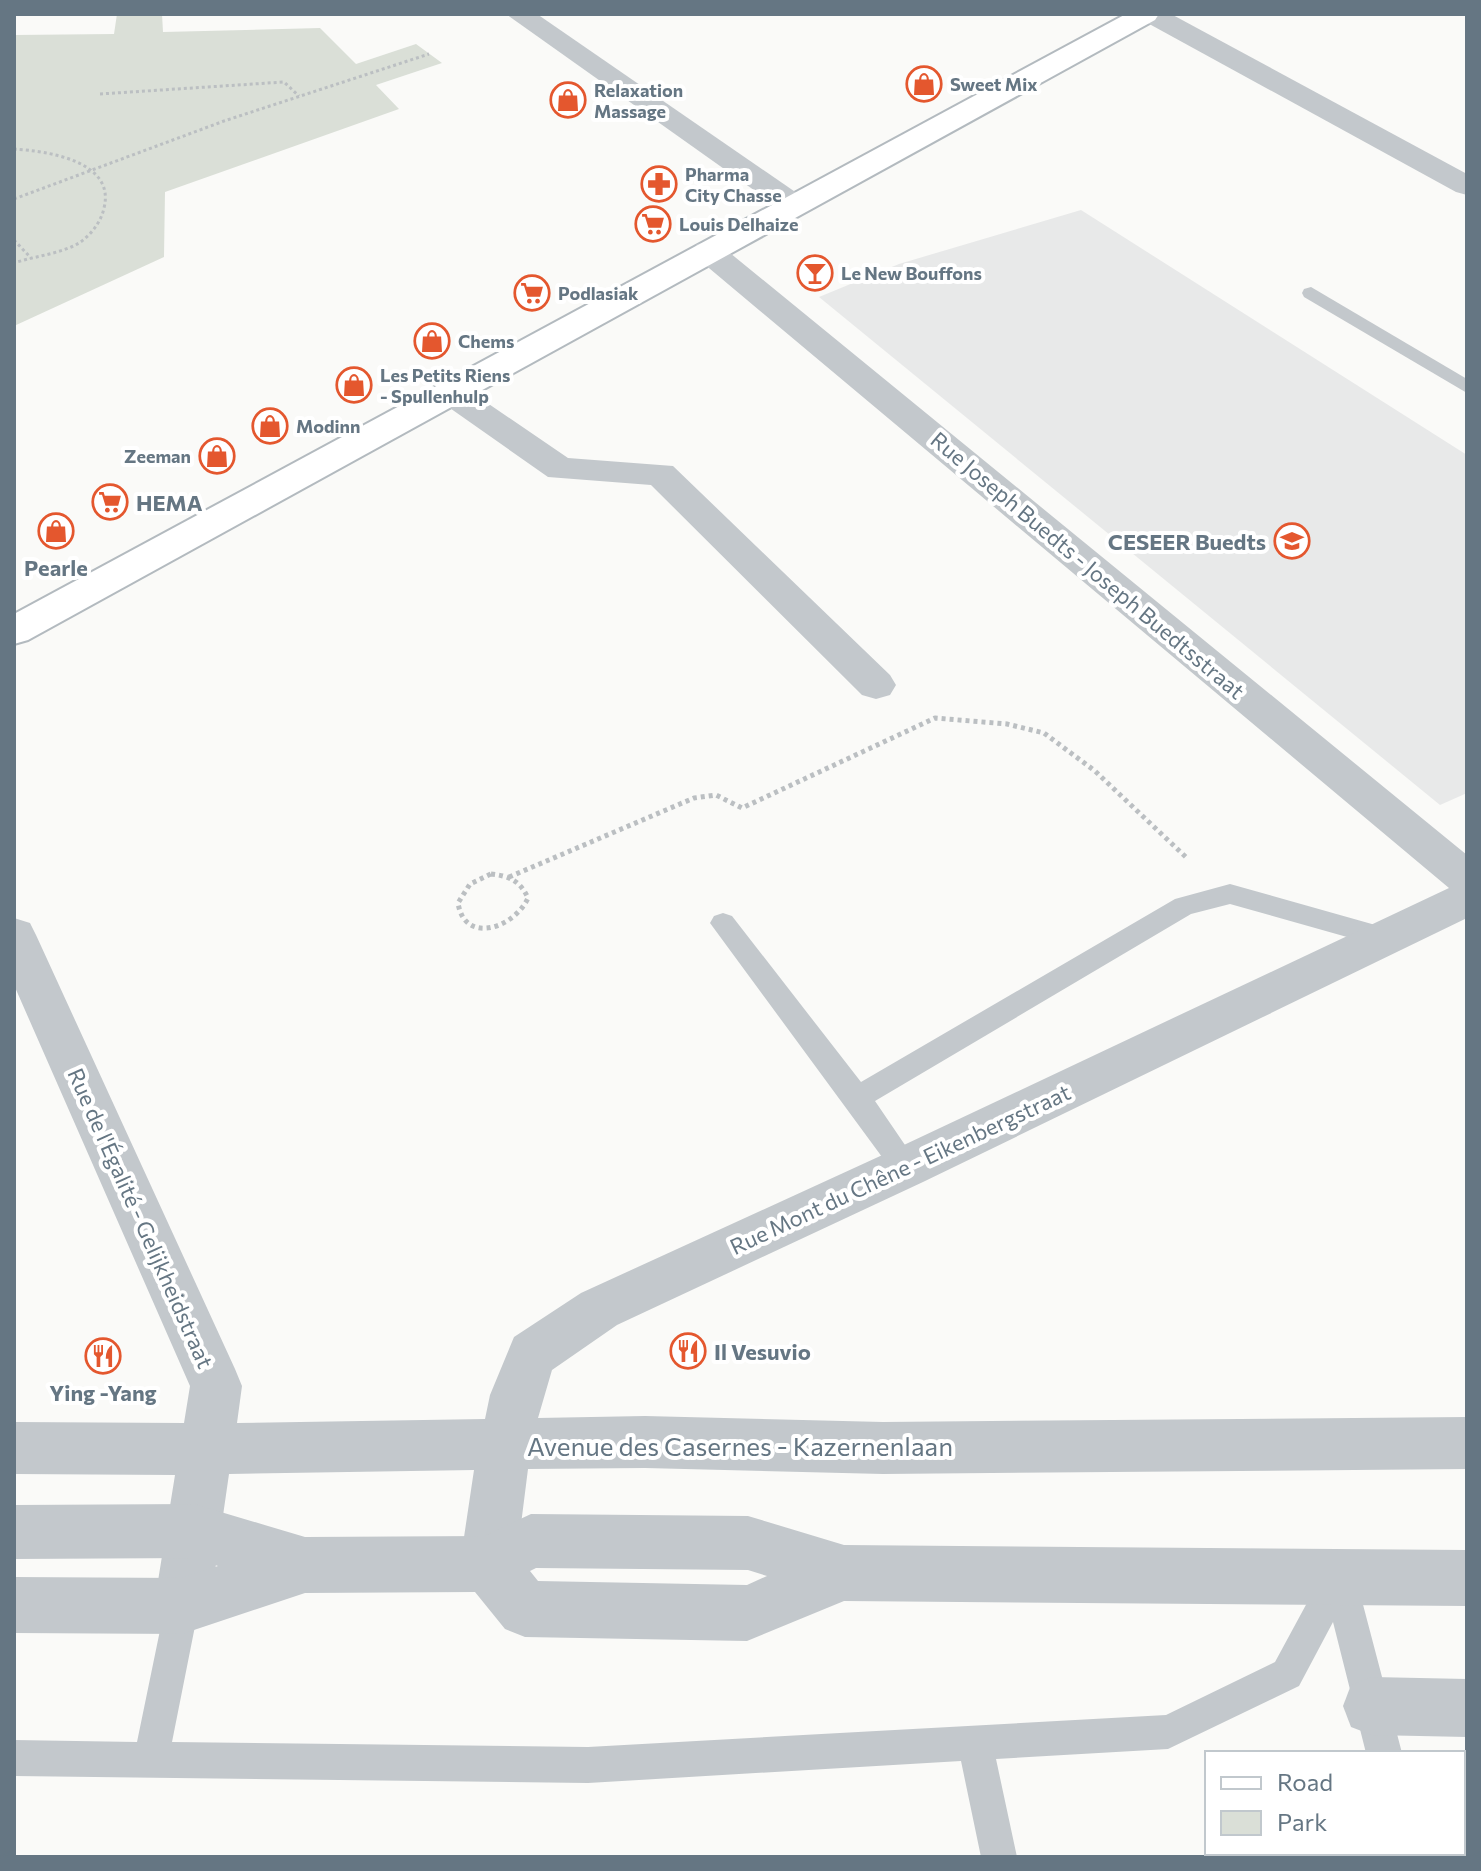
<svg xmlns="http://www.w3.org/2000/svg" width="1481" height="1871" viewBox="0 0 1481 1871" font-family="Commissioner,sans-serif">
<rect width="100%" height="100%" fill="#fafaf8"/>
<polygon fill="#e8e9e9" points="1081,210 1467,455 1467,793 1440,805 819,297 899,264"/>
<polygon fill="#dadfd7" points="117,14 162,14 163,32 320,28 356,64 416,44 442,63 376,85 399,109 165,192 164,257 14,326 14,35 114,34"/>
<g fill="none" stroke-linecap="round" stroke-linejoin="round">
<defs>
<polygon id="secondary" points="1126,14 1159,14 1155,20 28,640 14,644 14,614"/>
</defs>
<use href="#secondary" stroke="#b3babf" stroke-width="4"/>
<g stroke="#bbbfc2" stroke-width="3" stroke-dasharray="3 3" stroke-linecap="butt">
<polyline points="100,94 284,82 299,96"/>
<path d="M14 149C47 151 116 161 104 208 101 222 91 235 79 243 60 254 35 256 14 263"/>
<polyline points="14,199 224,121 429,54"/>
<polyline points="14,240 31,258"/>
</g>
<g stroke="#bbbfc2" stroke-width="5" stroke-dasharray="4 4" stroke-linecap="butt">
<path d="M491 874C510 876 520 881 528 898 515 927 465 946 458 903L470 884Z"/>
<polyline points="509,877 694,798 716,795 742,808 935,718 1007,724 1044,733 1095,771 1188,859"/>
</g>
<g fill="#c3c8cc" fill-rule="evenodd">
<polygon points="1311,287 1467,379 1467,393 1304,297 1302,293 1304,289"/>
<polygon points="1230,884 1386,928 1395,931 1399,938 1395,945 1386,948 1230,904 1191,914 875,1101 920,1167 916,1176 906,1179 896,1176 710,923 714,916 723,913 732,916 861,1082 1175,899"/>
<polygon points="1339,1561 1351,1566 1356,1578 1402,1753 1366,1753 1333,1622 1299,1686 1168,1749 996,1759 1017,1857 981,1857 961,1761 588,1783 14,1776 14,1740 137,1742 165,1606 170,1594 182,1589 194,1594 199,1606 172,1742 588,1747 1166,1715 1275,1662 1327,1566"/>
<polygon points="1463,1843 1467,1857 1432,1857 1430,1853 1463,1853"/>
</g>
<g fill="#c3c8cc" fill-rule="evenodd">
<polygon points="506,14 537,14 804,198 808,204 804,210 793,213 782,210"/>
<polygon points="708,242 719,244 1467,855 1467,918 923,1182 617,1325 552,1370 538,1418 645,1416 883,1422 1467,1417 1467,1469 883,1474 645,1468 528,1469 516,1564 508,1584 488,1592 468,1584 460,1564 474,1470 229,1474 210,1606 202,1626 182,1634 162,1626 154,1606 175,1475 14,1474 14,1422 184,1423 190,1386 14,985 14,918 30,923 36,935 235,1369 242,1386 237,1423 485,1419 490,1395 514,1337 581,1293 889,1152 1449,888 697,258 692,251 697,244"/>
<polygon points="449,382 461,385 568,458 673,466 890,675 896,685 890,695 876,699 862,695 651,485 548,477 437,399 432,392 437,385"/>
<polygon points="1372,1677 1467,1679 1467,1737 1372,1735 1351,1727 1343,1706 1351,1685"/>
</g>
<g fill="#c3c8cc" fill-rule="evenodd">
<polygon points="1138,14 1171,14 1467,174 1467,195 1456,192 1142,20"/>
<path d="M194 1504 305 1537 484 1536 531 1514 748 1516 844 1545 1467 1550V1606L844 1601 747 1641 525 1637 505 1629 475 1592 305 1593 182 1634 14 1633V1577L182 1578 218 1566 194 1558 14 1559V1505ZM536 1568 748 1570 767 1576 747 1585 538 1581 530 1571Z"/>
</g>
<use href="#secondary" fill="#fff" fill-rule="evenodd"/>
</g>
<defs>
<symbol id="shop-ring" viewBox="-11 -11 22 22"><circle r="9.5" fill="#fff" stroke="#e4572e" stroke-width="1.5"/><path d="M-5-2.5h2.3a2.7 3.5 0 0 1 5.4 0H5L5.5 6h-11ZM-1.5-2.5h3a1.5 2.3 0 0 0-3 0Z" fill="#e4572e"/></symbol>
<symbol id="pharmacy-ring" viewBox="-11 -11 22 22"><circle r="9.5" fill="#fff" stroke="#e4572e" stroke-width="1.5"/><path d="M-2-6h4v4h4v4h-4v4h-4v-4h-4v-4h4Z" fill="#e4572e"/></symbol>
<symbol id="supermarket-ring" viewBox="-11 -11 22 22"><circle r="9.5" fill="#fff" stroke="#e4572e" stroke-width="1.5"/><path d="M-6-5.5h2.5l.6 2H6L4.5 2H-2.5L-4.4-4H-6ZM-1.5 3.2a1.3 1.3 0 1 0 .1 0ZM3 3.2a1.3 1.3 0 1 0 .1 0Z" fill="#e4572e"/></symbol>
<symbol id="bar-ring" viewBox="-11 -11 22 22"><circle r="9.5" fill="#fff" stroke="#e4572e" stroke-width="1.5"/><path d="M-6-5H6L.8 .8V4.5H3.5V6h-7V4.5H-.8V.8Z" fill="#e4572e"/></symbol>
<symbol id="school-ring" viewBox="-11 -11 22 22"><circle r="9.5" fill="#fff" stroke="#e4572e" stroke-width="1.5"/><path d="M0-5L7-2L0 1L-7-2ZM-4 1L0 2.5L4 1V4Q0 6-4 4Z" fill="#e4572e"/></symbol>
<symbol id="restaurant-ring" viewBox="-11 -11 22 22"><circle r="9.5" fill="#fff" stroke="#e4572e" stroke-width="1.5"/><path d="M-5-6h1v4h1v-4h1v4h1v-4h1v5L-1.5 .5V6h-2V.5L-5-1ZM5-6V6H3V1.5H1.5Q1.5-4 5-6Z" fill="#e4572e"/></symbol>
</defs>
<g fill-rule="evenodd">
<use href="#shop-ring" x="904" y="64" width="40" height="40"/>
<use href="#shop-ring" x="548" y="80" width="40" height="40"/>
<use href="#pharmacy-ring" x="639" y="164" width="40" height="40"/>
<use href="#supermarket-ring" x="633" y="204" width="40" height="40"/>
<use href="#bar-ring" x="795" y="253" width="40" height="40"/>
<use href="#supermarket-ring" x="512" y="273" width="40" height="40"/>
<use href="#shop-ring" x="412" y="321" width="40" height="40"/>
<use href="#shop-ring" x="334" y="365" width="40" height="40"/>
<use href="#shop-ring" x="250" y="406" width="40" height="40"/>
<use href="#shop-ring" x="197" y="436" width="40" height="40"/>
<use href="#supermarket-ring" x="90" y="482" width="40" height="40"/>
<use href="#shop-ring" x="36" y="511" width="40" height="40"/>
<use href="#school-ring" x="1272" y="521" width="40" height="40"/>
<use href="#restaurant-ring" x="668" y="1331" width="40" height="40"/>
<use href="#restaurant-ring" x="83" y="1336" width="40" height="40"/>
</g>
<g text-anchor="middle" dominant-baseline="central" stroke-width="8" stroke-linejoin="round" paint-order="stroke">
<g font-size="18" font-weight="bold" fill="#657683" stroke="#fff" text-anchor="start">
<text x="950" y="84">Sweet Mix</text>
<text x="594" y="90">Relaxation<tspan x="594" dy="21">Massage</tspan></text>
<text x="685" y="174">Pharma<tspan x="685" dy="21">City Chasse</tspan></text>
<text x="679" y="224">Louis Delhaize</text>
<text x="841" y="273">Le New Bouffons</text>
<text x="558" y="293">Podlasiak</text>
<text x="458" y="341">Chems</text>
<text x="380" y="375">Les Petits Riens<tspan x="380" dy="21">- Spullenhulp</tspan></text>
<text x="296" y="426">Modinn</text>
<text x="191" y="456" text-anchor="end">Zeeman</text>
</g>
<g font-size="22" font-weight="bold" fill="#657683" stroke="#fff" text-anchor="start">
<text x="136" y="502">HEMA</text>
<text x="1266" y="541" text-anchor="end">CESEER Buedts</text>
<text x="56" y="567" text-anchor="middle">Pearle</text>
<text x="714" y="1351">Il Vesuvio</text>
<text x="103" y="1392" text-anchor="middle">Ying -Yang</text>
</g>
<g font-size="22" fill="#657683" stroke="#fff">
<text transform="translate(1088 565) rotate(40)">Rue Joseph Buedts - Joseph Buedtsstraat</text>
<text transform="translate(900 1169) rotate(-25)">Rue Mont du Chêne - Eikenbergstraat</text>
<text transform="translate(141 1218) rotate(66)">Rue de l'Égalité - Gelijkheidstraat</text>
</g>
<g font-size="26" fill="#657683" stroke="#fff">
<text x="740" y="1445">Avenue des Casernes - Kazernenlaan</text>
</g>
</g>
<rect width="1481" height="1871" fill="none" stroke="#657683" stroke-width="32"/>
<rect x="1205" y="1751" width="260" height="104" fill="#ffffff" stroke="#c1c8cd" stroke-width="2"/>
<rect x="1221" y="1777" width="40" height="12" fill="#ffffff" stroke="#c1c8cd" stroke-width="2"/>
<text x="1277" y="1791" font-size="24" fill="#657683">Road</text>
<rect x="1221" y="1811" width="40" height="24" fill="#dadfd7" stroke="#c1c8cd" stroke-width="2"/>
<text x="1277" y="1831" font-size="24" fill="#657683">Park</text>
</svg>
